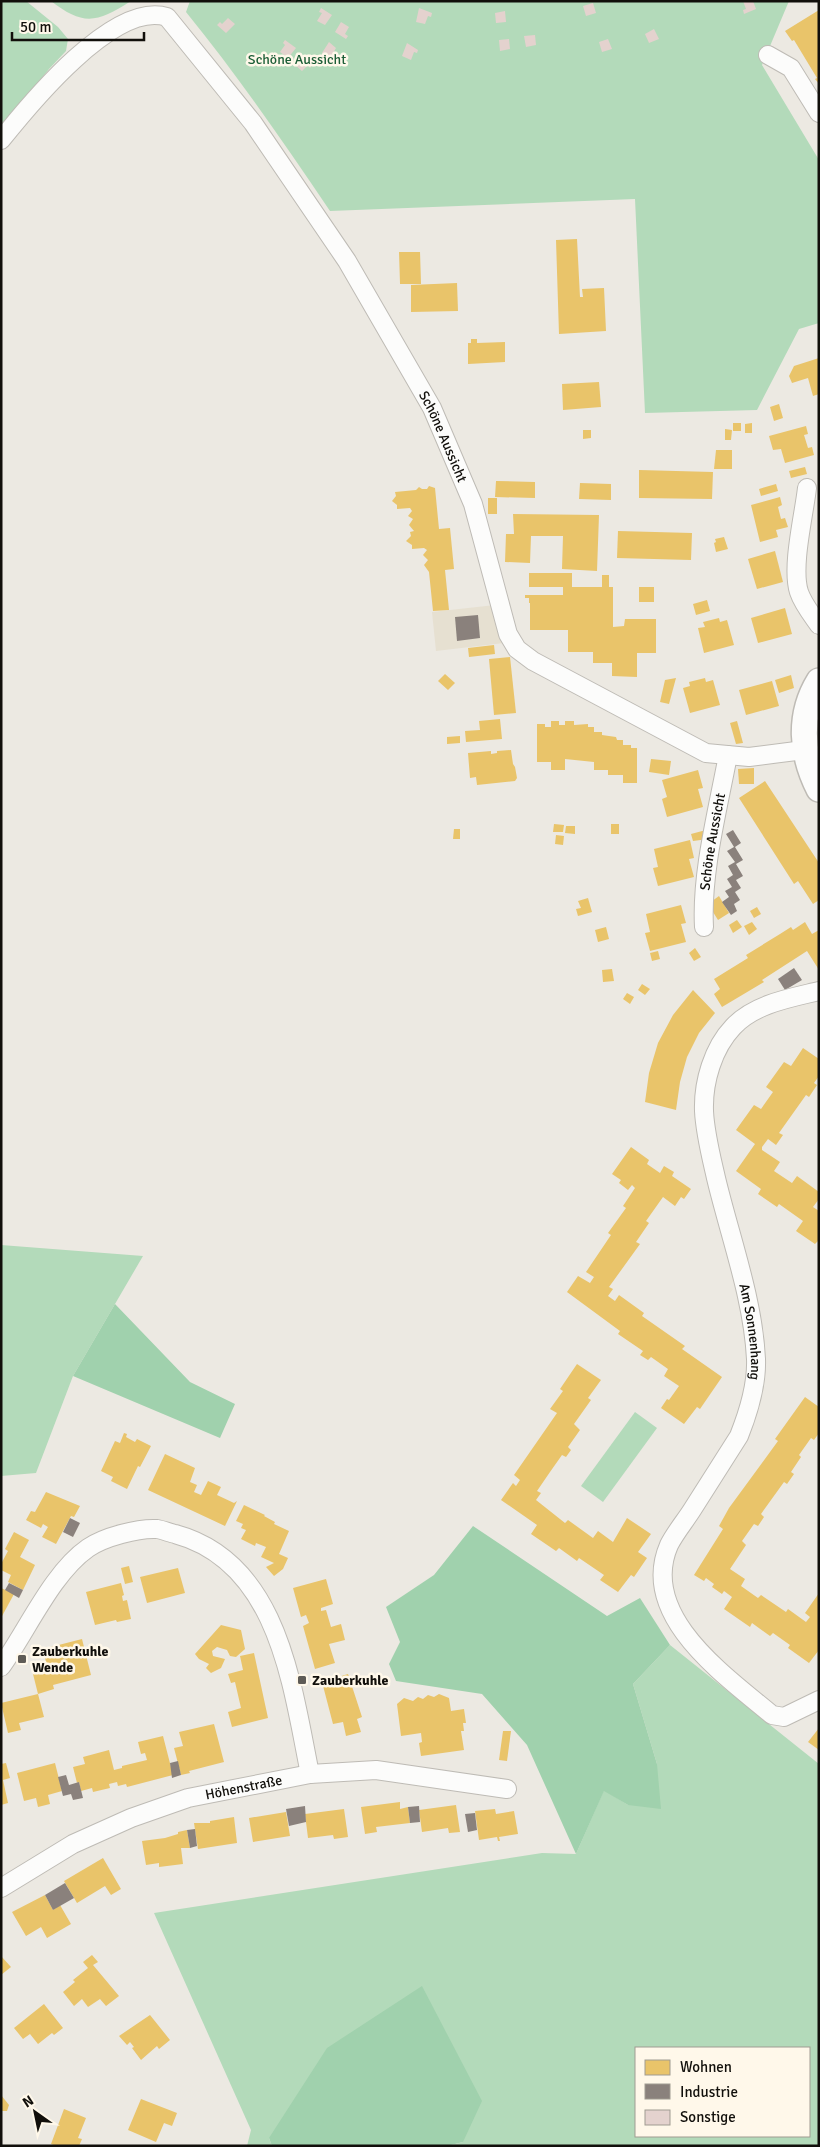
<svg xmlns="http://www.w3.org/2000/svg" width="820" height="2147" viewBox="0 0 820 2147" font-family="Signika,sans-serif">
<rect width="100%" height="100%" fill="#ece9e2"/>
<polygon fill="#e6e0d1" points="495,605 504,643 436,651 432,612"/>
<g fill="#b3daba" fill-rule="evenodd">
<polygon points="1,1 26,1 58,27 68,39 66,51 49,69 1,129"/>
<path d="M51 1H131C97 23 83 26 51 1Z"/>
<path d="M190 1H789L762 65 819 160V323L799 329 757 410 645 413 635 199 330 211C284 143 238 76 186 12Z"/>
<polygon points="1,1245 143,1256 73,1376 36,1473 1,1476"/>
<polygon points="635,1412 657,1428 603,1502 581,1486"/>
<path d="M670 1645 819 1764V2146H447L463 2142 269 2138 272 2146H247L251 2130 154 1913 542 1853 576 1854 604 1790 628 1805 657 1764 633 1684ZM636 2048H809V2136H636Z"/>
</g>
<g fill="#a0d1ad">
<polygon points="115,1304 190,1382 235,1404 220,1438 73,1376"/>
<polygon points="473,1526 607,1616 640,1598 670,1645 633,1684 657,1764 661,1809 628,1805 604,1791 576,1854 527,1745 482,1694 396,1681 389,1664 400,1642 386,1607 434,1575"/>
<polygon points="422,1986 482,2101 463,2142 447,2146 272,2146 269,2138 327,2048"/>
</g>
<g fill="#e9c46a">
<polygon points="819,10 819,84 815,79 817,78 794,40 792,41 785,31"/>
<polygon points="577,239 580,297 583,297 582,289 604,288 606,331 559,334 556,240"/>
<polygon points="399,252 420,252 421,284 400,284"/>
<polygon points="457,283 458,311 411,312 411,285"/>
<polygon points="471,339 477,339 477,343 505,342 505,362 468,364 468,343 471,343"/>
<polygon points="819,358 819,394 813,396 808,378 792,383 789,376 794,366"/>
<polygon points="599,382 601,407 563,410 562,384"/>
<polygon points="779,404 783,418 774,421 770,407"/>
<rect x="733" y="423" width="8" height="8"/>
<polygon points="752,423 752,433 745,433 745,424"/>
<polygon points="806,426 808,434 804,435 808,448 812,447 814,455 785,463 781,449 773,450 769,436"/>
<polygon points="725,429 732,430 731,440 725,440"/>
<polygon points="583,430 591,430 591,438 583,439"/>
<polygon points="716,450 732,450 732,469 714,469"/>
<polygon points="805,467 807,474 791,478 789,471"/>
<polygon points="639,470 713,472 712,499 639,498"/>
<polygon points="496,481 535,482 535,498 495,497"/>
<polygon points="580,483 611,484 611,500 579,499"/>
<polygon points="776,484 778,491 761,496 759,489"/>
<polygon points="429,486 435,488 439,529 450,528 454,569 445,570 449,610 433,611 429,572 424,565 428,560 423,555 427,550 424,548 412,549 412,545 406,541 411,536 410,532 414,531 409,525 413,519 408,516 412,511 410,508 397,509 397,505 392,501 396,496 395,492 416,490 419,487 422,489 427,489"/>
<polygon points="780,497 782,505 778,507 781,519 785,518 788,527 776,530 778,537 760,542 751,505"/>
<rect x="488" y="498" width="9" height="16"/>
<polygon points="513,514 599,515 597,571 562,569 563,536 531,536 530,563 505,562 506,534 514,534"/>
<polygon points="618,531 692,533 691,560 617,558"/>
<polygon points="724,537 728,549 716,552 714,543 716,542 715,539"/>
<polygon points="775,551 783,582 757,589 748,559"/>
<polygon points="529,573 572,573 572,587 602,587 602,575 609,575 609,587 613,587 613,627 624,626 625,619 656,619 656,653 637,653 637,677 612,676 612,663 593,663 593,652 568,652 568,630 530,630 530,603 529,603 529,598 525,598 525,595 563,595 563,587 529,587"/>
<rect x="639" y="587" width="15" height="15"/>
<polygon points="707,600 710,611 696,615 693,604"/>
<polygon points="785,608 792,634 758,643 751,618"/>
<polygon points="719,618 720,622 727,620 734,645 704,653 698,628 705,627 703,622"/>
<polygon points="494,645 495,654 469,657 468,648"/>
<polygon points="510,657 516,713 494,715 489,659"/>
<polygon points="445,674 455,683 448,690 438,681"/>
<polygon points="791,675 794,688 779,693 775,680"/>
<polygon points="676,678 669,704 660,702 665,680"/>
<polygon points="705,678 706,682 713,680 720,705 690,713 683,688 690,686 689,682"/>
<polygon points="772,681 779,706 746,715 739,690"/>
<polygon points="500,719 502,739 466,742 465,731 480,730 479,721"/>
<polygon points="551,721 559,721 559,725 565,725 565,721 574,721 574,725 588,724 588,727 594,727 594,732 602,732 602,735 616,737 617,740 623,740 623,745 631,745 631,748 637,748 637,783 623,783 623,775 608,775 608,770 594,770 594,762 565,759 565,770 551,770 551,762 537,762 537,724 545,724 545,727 551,727"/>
<polygon points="737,721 743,743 736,744 730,723"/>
<polygon points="460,736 460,743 447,744 447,737"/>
<polygon points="511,750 513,764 515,767 517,778 515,781 477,785 476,777 470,778 468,753 491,751 491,754 497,753 497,751"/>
<polygon points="651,759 671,761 669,775 649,772"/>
<polygon points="754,768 754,784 739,784 738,769"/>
<polygon points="698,770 703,788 698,789 703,807 667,817 662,799 667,797 662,780"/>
<polygon points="765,781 819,863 819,900 813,904 798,881 794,884 739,798"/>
<polygon points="554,824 564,825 563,832 553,832"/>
<rect x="611" y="824" width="8" height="10"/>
<polygon points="566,826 575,826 575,834 565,833"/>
<polygon points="454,829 460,829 460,839 453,839"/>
<polygon points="706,830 708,839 693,841 691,834"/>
<polygon points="556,835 564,836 563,845 555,844"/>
<polygon points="690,840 694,858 689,859 694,877 658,886 653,868 658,867 654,849"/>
<polygon points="719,896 729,913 718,920 708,904"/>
<polygon points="588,898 592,912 578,916 576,909 581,908 578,901"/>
<polygon points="681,905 686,923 681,924 686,942 650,951 645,933 650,932 646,914"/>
<polygon points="757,907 761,914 754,918 750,911"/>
<polygon points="737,920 742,927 733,933 729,925"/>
<polygon points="752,922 757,929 749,935 744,926"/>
<polygon points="805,922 812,934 819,930 819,970 807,951 762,980 764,982 722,1007 714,994 720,989 714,979 748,958 746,955 780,934 791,927 793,930"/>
<polygon points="606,927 609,939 598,942 595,930"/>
<polygon points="695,948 701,957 694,961 689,953"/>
<polygon points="658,951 660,959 652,961 650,953"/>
<polygon points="612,969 614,981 603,982 602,970"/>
<polygon points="642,984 650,989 645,995 638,990"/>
<polygon points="693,990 715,1013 699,1033 687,1057 680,1082 676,1110 645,1102 649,1073 658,1043 673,1015"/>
<polygon points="627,993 634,997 630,1004 623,999"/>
<polygon points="803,1048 819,1059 819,1076 814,1083 817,1085 809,1097 806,1095 779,1133 783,1135 776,1145 768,1139 762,1147 762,1150 780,1162 774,1171 792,1183 797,1176 819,1192 819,1199 813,1207 819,1211 819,1240 815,1244 796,1231 803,1221 779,1204 777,1207 758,1194 761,1189 736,1171 755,1144 736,1130 754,1105 761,1109 773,1092 766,1087 784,1062 791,1066"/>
<polygon points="631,1147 649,1160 647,1164 660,1173 664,1166 674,1172 672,1176 691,1189 684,1199 681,1197 675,1206 663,1197 646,1221 649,1223 636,1242 640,1244 609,1287 613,1289 608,1296 615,1301 619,1295 644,1313 642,1316 685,1346 682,1349 722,1377 700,1409 697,1407 684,1424 661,1408 667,1399 669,1400 679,1386 664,1376 668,1369 651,1357 648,1360 640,1355 643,1351 618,1334 620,1331 567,1292 578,1276 590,1283 594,1277 586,1272 611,1235 608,1233 626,1208 623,1206 635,1188 632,1185 628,1190 619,1183 621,1180 612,1174"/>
<polygon points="577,1364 601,1380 588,1398 591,1400 574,1424 580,1430 568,1447 571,1450 566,1457 562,1455 550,1472 537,1491 541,1493 536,1500 565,1523 568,1520 593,1538 598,1531 613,1542 627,1518 651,1534 638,1552 647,1558 634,1577 631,1575 618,1592 600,1580 604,1575 579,1558 577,1561 559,1548 556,1551 531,1534 537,1525 501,1500 513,1483 516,1486 520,1480 514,1475 557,1413 550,1409 563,1391 560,1389"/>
<polygon points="805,1397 819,1407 819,1433 814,1440 811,1438 799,1455 801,1457 791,1472 794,1474 787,1484 784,1482 761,1514 764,1517 758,1526 754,1524 742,1541 746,1545 730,1569 745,1579 741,1586 758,1598 761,1595 786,1612 788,1609 806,1622 810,1617 805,1613 819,1593 819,1650 809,1663 788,1648 790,1645 773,1633 770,1636 752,1623 750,1627 724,1609 732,1597 724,1591 722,1594 712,1587 714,1584 706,1578 704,1581 694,1575 723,1529 719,1526 729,1508 778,1441 775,1439"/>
<polygon points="124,1433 127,1434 126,1437 135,1442 137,1439 151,1446 140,1467 138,1466 127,1489 111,1481 113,1477 101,1471 115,1441 120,1443"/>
<polygon points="165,1454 195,1468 190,1482 197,1485 194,1492 201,1495 208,1481 221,1487 217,1495 234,1503 237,1501 225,1526 148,1490"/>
<polygon points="46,1492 80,1506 74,1517 71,1516 56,1544 42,1537 48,1527 43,1524 41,1528 26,1520 31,1511 35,1512"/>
<polygon points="244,1505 265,1515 264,1516 275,1522 274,1524 289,1531 279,1554 288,1558 283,1569 274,1576 266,1567 274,1563 261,1557 266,1547 256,1543 255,1546 241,1539 246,1530 241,1528 243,1524 236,1521"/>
<polygon points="14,1532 29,1540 20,1557 35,1565 23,1590 8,1582 11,1575 1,1570 1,1564 8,1551 5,1549"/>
<polygon points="129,1566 133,1582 125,1584 121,1568"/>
<polygon points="178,1568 185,1593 147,1603 140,1577"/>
<polygon points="326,1579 333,1604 321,1608 321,1611 326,1610 331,1627 341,1624 345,1640 329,1644 335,1663 315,1669 303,1626 309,1623 306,1615 301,1617 293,1588"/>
<polygon points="121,1583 124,1595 122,1596 123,1601 127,1600 131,1619 117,1622 116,1620 95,1625 86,1592"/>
<polygon points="1,1588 14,1594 1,1618"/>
<polygon points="221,1625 241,1630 245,1649 236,1657 230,1656 227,1650 217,1647 212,1651 213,1656 225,1659 221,1668 211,1673 206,1668 209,1664 199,1659 195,1654"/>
<polygon points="82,1639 91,1675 53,1685 54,1689 38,1694 44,1717 19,1723 21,1730 8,1733 1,1703 38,1694 31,1666 46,1662 43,1649"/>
<polygon points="254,1653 268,1718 232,1727 228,1712 241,1708 235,1682 231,1683 228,1674 243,1670 240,1656"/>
<polygon points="348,1674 362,1717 357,1719 361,1732 346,1736 343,1722 333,1724 322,1682"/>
<polygon points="439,1694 449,1698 451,1711 464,1709 466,1723 463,1723 464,1731 461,1731 464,1750 421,1756 419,1743 422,1742 421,1733 401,1736 397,1704 404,1698 413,1701 418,1697 423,1699 428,1695 434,1697"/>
<polygon points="214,1724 224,1762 189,1771 190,1773 181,1775 174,1748 183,1746 179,1732"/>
<polygon points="819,1728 819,1750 808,1742"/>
<polygon points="503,1731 511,1731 507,1761 499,1760"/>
<polygon points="163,1736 173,1775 127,1787 126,1784 118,1786 117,1782 109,1784 110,1788 93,1792 92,1788 81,1791 79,1782 77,1783 73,1767 85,1764 83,1757 109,1750 114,1770 122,1768 122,1766 147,1760 145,1753 141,1754 138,1742"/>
<polygon points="6,1763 10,1778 3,1780 8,1803 1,1805 1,1764"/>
<polygon points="55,1763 62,1791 48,1795 50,1804 38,1807 36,1798 24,1801 17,1773"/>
<polygon points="400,1802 400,1809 408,1807 410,1823 376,1827 377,1832 365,1834 361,1807"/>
<polygon points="456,1805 460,1832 449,1833 448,1828 422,1832 419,1810"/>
<polygon points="344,1809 348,1837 334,1839 333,1835 308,1838 305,1814"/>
<polygon points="495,1809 496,1814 514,1811 518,1834 499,1837 500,1841 498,1841 497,1837 479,1840 475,1811"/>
<polygon points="286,1812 290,1836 253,1842 249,1818"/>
<polygon points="234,1817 237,1843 198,1849 194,1823 210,1823 210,1821"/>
<polygon points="187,1830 190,1848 181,1848 183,1864 159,1867 159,1863 146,1865 142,1841 165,1838 178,1834 178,1832"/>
<polygon points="103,1858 121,1889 111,1895 105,1886 77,1903 64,1881"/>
<polygon points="45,1895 53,1910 60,1905 71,1924 47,1938 41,1927 26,1936 12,1912"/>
<polygon points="92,1955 98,1962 93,1965 119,1996 106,2006 100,1999 88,2007 82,1999 74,2006 63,1992 75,1982 73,1980 88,1968 83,1962"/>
<polygon points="1,1956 11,1967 1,1975"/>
<polygon points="44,2004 63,2028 54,2035 52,2033 38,2044 30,2034 23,2039 14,2028"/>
<polygon points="150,2015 170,2040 159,2049 157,2046 141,2060 132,2048 134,2047 130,2042 127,2045 119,2036"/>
<polygon points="1,2095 9,2105 7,2111 1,2111"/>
<polygon points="141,2099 177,2113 172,2126 164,2123 156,2142 128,2130"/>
<polygon points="64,2109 86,2118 78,2138 82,2139 79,2146 56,2146 51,2144"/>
</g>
<g fill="#8a817c">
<polygon points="478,615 480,638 457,641 455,617"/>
<polygon points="733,830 741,843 735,847 743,860 736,864 743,876 736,880 741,888 735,892 740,900 734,904 737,911 731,915 722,902 729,897 725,891 732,887 727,879 733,875 728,866 735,862 727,851 734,847 726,834"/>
<polygon points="794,968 802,980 785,990 778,979"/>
<polygon points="70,1518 80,1523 73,1537 63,1532"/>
<polygon points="9,1583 23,1590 19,1598 5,1590"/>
<polygon points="178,1761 181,1775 172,1778 170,1763"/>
<polygon points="66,1775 69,1785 79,1782 83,1798 73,1800 71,1794 63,1796 58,1777"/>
<polygon points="305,1806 306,1822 289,1826 286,1809"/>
<polygon points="419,1806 420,1822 410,1823 408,1807"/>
<polygon points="475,1813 477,1830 468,1832 465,1814"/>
<polygon points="195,1829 197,1846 190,1848 187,1830"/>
<polygon points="65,1883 74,1898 53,1910 45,1895"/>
</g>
<g fill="#e4d2ce">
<polygon points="743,1 753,1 756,9 744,14 743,10 746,9"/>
<polygon points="593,3 596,13 586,16 583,6"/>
<polygon points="321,8 332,15 325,25 317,21 322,13 319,12"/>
<polygon points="419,8 432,13 431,17 428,16 425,24 416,22"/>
<polygon points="505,11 506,22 496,23 495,13"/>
<polygon points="228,18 235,24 226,33 217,25 220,22 222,24"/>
<polygon points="341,22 349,27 345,34 348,36 346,39 335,32"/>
<polygon points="654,29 659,39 649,43 645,34"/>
<polygon points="535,35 536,45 526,47 524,36"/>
<polygon points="509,39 510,49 500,51 499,40"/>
<polygon points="608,39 612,49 602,52 599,42"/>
<polygon points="285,40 296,48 288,58 280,52 285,45 283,43"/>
<polygon points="329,42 336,48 332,55 334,57 332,60 322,53"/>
<polygon points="407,43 418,50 417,53 414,52 411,60 402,56"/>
<polygon points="304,56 309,58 308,60 313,64 310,68 308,65 302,71 295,65"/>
</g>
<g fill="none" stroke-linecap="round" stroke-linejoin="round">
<defs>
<g id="street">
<polyline points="768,55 791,68 819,113"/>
<path id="s1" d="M1 140C29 105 114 0 167 17L253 123 347 261 432 408 473 504 508 634 517 649 533 661 706 753 749 757 804 750"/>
<path d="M807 488C804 515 791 567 799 592 803 604 812 615 819 625"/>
<path id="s2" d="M704 927C701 873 718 809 728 755"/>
<path id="s3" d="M819 991C790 998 754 1004 733 1027 713 1048 703 1082 704 1111 705 1133 711 1156 716 1178 730 1237 753 1298 756 1359 757 1385 749 1411 739 1436 724 1460 708 1485 692 1510 685 1521 675 1533 669 1545 638 1616 726 1676 772 1715L784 1717 819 1700"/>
<path d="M1 1667C27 1631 52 1573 88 1548 104 1537 138 1528 157 1529 163 1530 170 1533 175 1534 279 1562 292 1686 310 1774"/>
<path id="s4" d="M1 1888 73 1844 131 1818 188 1798 310 1774 376 1770 507 1789"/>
</g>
<path id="secondary" d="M819 681C798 715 801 754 819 789"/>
</defs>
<use href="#street" stroke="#bebbb5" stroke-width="20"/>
<use href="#secondary" stroke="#bebbb5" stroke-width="28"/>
<use href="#street" stroke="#fcfcfb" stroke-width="18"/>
<use href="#secondary" stroke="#fcfcfb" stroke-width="25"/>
</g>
<g fill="#5e5b56" stroke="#fff8ea" stroke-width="2">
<rect x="17" y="1654" width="10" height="10" rx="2.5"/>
<rect x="297" y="1675" width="10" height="10" rx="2.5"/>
</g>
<g text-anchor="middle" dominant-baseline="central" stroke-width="5" stroke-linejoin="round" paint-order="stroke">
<g font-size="14" fill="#1c5e37" stroke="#fff8ea">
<text x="297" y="59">Schöne Aussicht</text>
</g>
<g font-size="14" fill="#110f0b" stroke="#fff8ea">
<text stroke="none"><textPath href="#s1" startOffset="719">Schöne Aussicht</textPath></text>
<text stroke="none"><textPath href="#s2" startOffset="86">Schöne Aussicht</textPath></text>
<text stroke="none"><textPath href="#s3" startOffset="412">Am Sonnenhang</textPath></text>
<text stroke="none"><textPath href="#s4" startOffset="265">Höhenstraße</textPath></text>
</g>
<g font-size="14" font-weight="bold" fill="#110f0b" stroke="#fff8ea" text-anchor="start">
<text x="32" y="1651">Zauberkuhle<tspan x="32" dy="16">Wende</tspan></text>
<text x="312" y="1680">Zauberkuhle</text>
</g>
</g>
<rect width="820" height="2147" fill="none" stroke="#110f0b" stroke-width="5"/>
<rect x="635" y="2047" width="175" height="90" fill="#fff8ea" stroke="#a09b91"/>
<rect x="645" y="2060" width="25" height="15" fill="#e9c46a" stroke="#a09b91"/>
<text x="680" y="2072" font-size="15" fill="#110f0b">Wohnen</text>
<rect x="645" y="2084" width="25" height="15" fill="#8a817c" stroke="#a09b91"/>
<text x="680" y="2097" font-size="15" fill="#110f0b">Industrie</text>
<rect x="645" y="2110" width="25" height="15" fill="#e4d2ce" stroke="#a09b91"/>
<text x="680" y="2122" font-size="15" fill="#110f0b">Sonstige</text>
<g transform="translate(35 2112) rotate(327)" stroke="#fff8ea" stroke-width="4" paint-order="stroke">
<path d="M0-4L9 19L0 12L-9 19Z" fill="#110f0b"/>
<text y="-8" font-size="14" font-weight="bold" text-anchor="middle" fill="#110f0b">N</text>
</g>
<path d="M12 32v8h132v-8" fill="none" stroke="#110f0b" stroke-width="2.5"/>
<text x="20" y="32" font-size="15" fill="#110f0b" stroke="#fff8ea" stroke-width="4" paint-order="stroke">50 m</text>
</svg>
